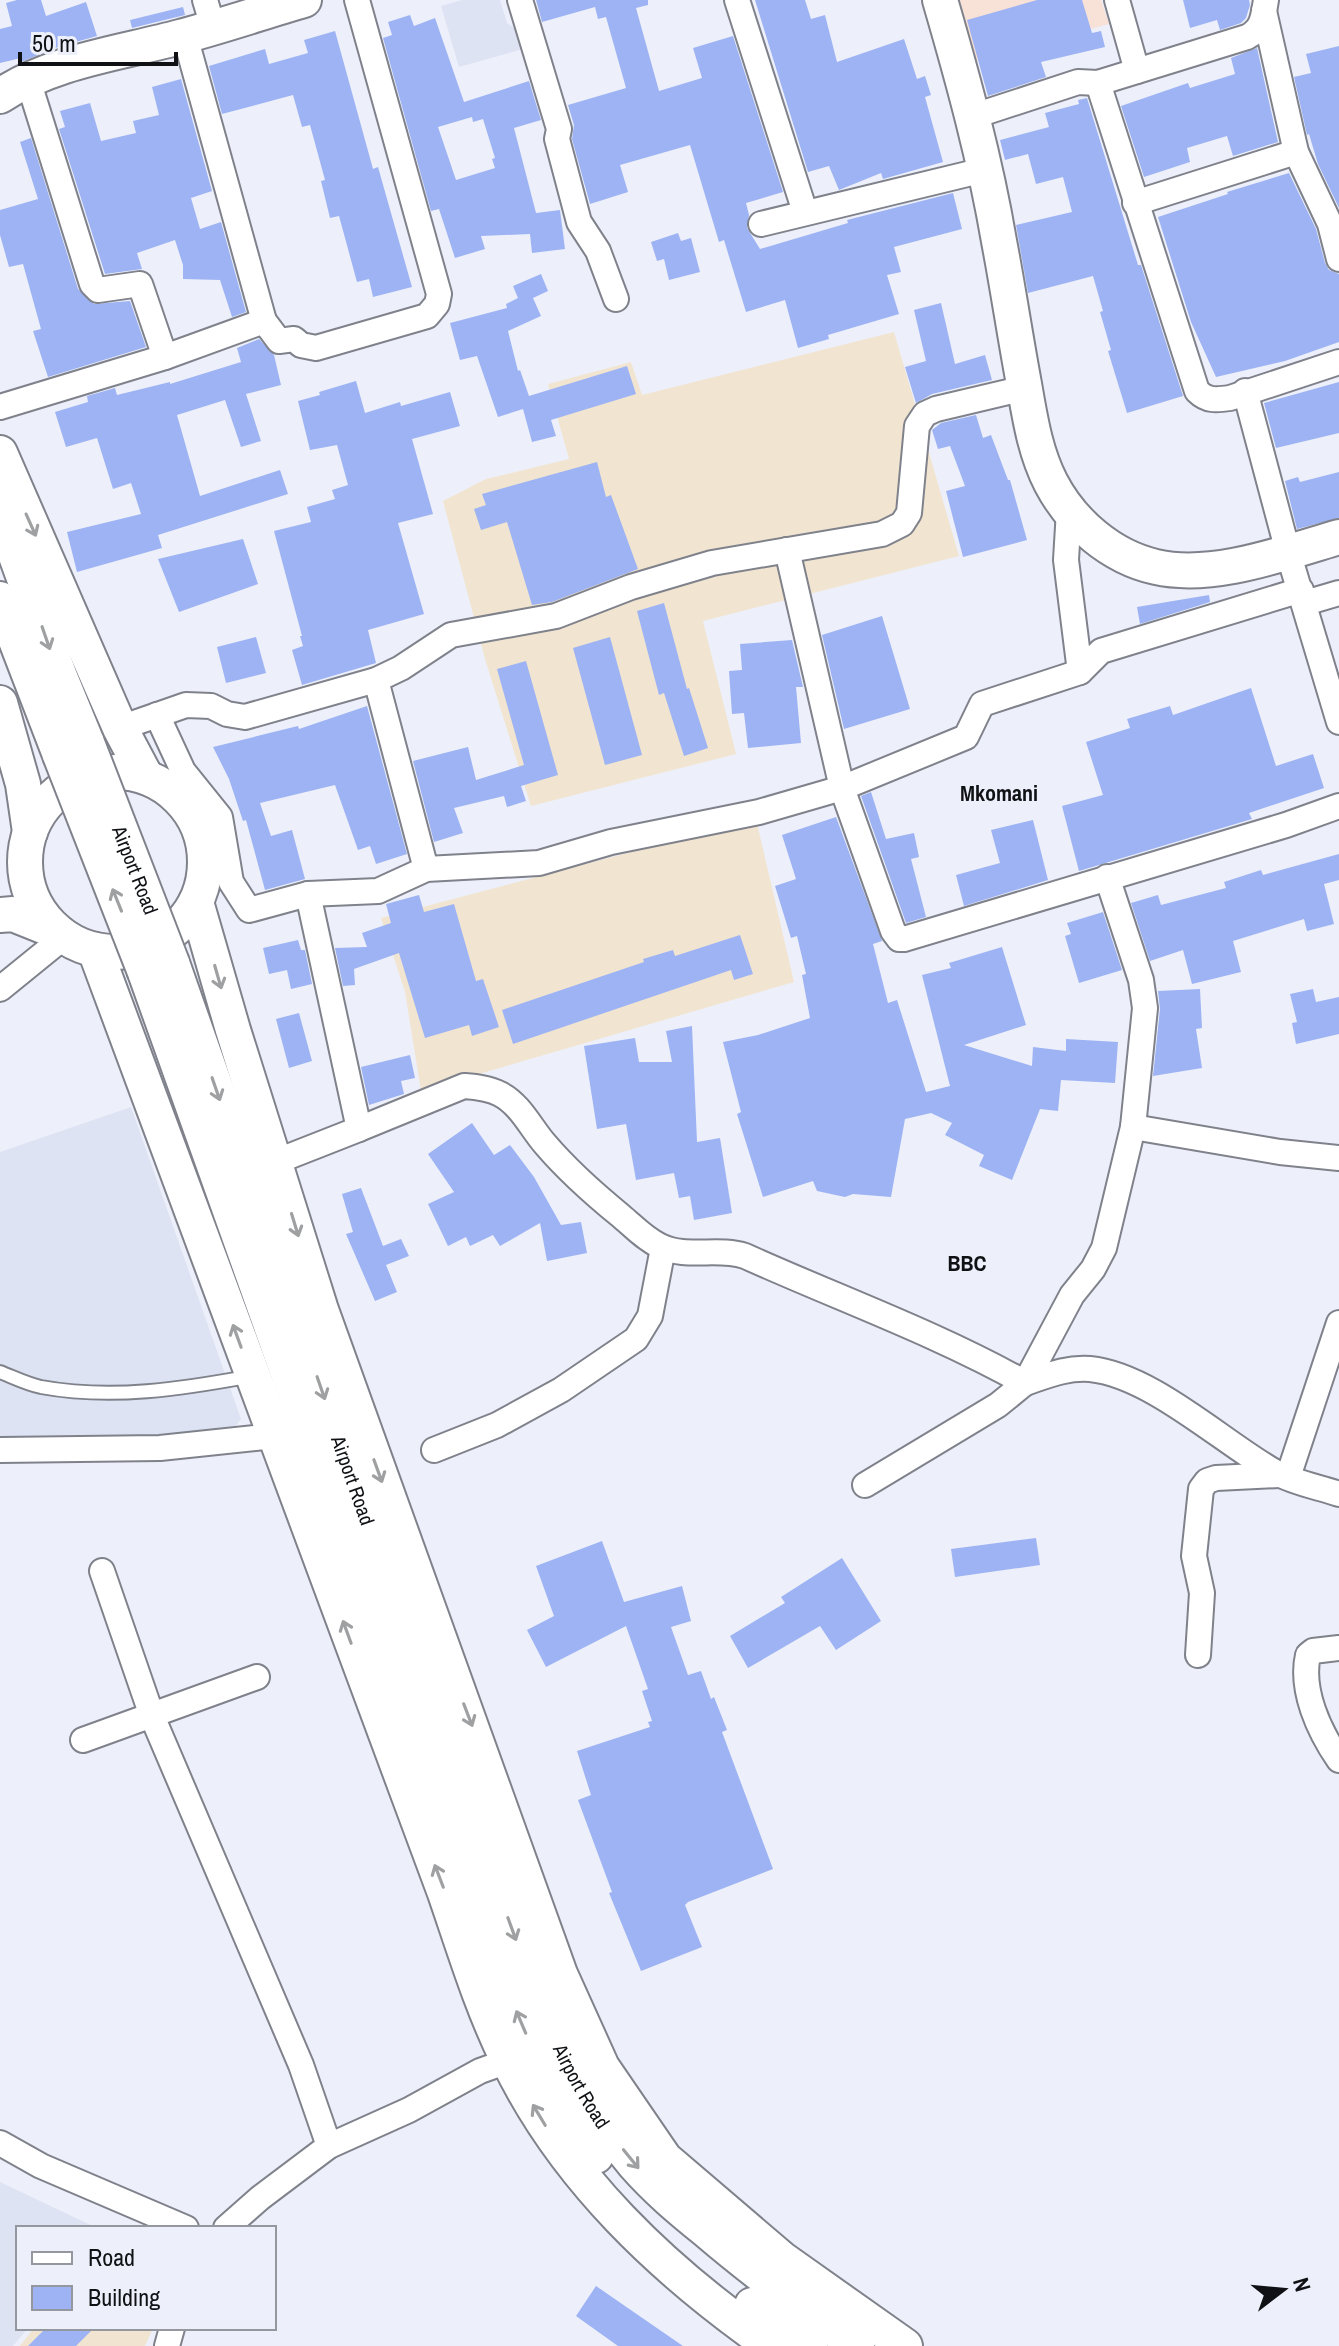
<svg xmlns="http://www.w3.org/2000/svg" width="1339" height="2346" viewBox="0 0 1339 2346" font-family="'Archivo Narrow',sans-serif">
<rect width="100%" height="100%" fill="#edf0fa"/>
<g fill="#dde3f3">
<polygon points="462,0 500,0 507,23 527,36 530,47 459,67 441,6"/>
<polygon points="131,1107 241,1419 233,1429 50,1445 0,1442 0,1152"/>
<polygon points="0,2182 97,2228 18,2228 18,2328 28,2328 13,2346 0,2346"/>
</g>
<g fill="#f1e5d1">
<polygon points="894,332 959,556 703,621 736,754 531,806 485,659 443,501 486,479 569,459 548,384 631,362 642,395"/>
<polygon points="756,819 794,982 421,1091 405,992 381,918"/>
<polygon points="34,2328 153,2328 145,2346 20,2346"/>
</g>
<polygon fill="#f8e1d6" points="949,0 1101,0 1109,24 965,64"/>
<g fill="#9db3f4" fill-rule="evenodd">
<polygon points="17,0 41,0 46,16 86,2 97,36 58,47 21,62 21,58 0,63 0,29 12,26 6,3"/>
<polygon points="536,0 648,0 648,5 636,8 659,91 702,78 693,48 733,36 783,192 746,203 749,215 747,228 760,249 848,223 847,220 953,193 962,229 894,247 901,272 887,275 899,314 828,335 829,339 798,348 785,300 746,312 724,240 719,242 690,145 620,165 628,192 590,204 572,139 574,125 568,105 626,88 606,17 598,19 595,7 542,22"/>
<polygon points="755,0 805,0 811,19 825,15 837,62 904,39 917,79 925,76 931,95 925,97 943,162 883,179 881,173 839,190 829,166 808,172"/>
<polygon points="1037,0 1082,0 1092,33 1101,31 1105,47 1041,62 1046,77 988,96 967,20"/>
<polygon points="1183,0 1249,0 1250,5 1246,18 1241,23 1220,30 1217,20 1190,28"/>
<polygon points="183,7 185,15 132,28 130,20"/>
<path d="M410 15 414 26 435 18 464 102 529 81 541 120 514 128 536 213 560 210 565 249 532 253 530 234 481 236 485 249 455 258 439 209 431 211 383 38 392 35 388 22ZM472 117 473 122 483 119 495 158 492 159 495 168 456 180 438 127Z"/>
<polygon points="335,31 373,169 378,167 412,287 373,297 369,279 357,282 339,216 330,218 321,181 325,180 310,125 302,127 293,95 222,114 209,66 265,49 269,64 308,53 304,40"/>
<polygon points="1339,46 1339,208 1318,164 1309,134 1307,135 1294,77 1311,73 1306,54"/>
<polygon points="1257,48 1278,142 1233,156 1227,136 1187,148 1190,162 1144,177 1121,106 1188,83 1190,88 1235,74 1231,58"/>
<polygon points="181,79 212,191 191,198 200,229 221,222 246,312 232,317 220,280 183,279 183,265 175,240 137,253 142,269 105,274 59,129 65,127 60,111 90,103 101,141 136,133 133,121 159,115 152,87"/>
<polygon points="1087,98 1138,265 1141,265 1183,396 1127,413 1108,351 1111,350 1100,312 1103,311 1093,276 1028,293 1016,225 1072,212 1063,177 1036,184 1028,154 1005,160 1000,140 1049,127 1045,113 1079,104 1078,100"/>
<polygon points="31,138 78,289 94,304 130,301 146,347 48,377 33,331 41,329 23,264 9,267 0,235 0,210 38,199 20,142"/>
<polygon points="1289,173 1316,229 1325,263 1329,270 1339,274 1339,342 1285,361 1216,377 1191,322 1158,217 1228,194 1227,192"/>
<polygon points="678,233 681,241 691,238 700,272 669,280 664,259 657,261 651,242"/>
<polygon points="541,274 548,291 533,298 541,316 508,331 518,371 520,370 529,396 627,366 636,394 551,420 556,436 532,442 523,409 498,417 477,356 460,360 450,323 507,308 506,304 518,298 513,286"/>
<polygon points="941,303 955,364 985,355 992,380 932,394 916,403 905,367 926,361 914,310"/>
<polygon points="259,339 274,355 281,385 246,394 261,441 241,447 225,400 177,415 200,496 280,470 288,494 158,535 162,548 77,572 67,532 141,514 131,483 113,489 97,438 66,447 55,412 88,402 87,396 115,388 117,395 170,382 170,384 241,362 237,348"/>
<polygon points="356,381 365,413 400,402 401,406 450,392 460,426 412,439 433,514 398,523 424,614 368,630 376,663 302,685 292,650 303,646 300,636 302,636 274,531 311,522 307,507 335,499 332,490 348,485 337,445 310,450 298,401 320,395 319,392"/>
<polygon points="1339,382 1339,433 1276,448 1264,403"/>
<polygon points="976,415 983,438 991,435 1008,480 1010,480 1027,540 963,557 946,491 965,486 950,446 938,449 932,430 941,423"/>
<polygon points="597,462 606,497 611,495 638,569 552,602 532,605 507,522 481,530 474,509 486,505 482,494"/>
<polygon points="1339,472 1339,518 1297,529 1285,481 1298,477 1300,482"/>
<polygon points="243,539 258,584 179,612 158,559"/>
<polygon points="1209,595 1210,602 1140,624 1137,607"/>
<polygon points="664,603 687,689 689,688 708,748 684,756 664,693 659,695 637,611"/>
<polygon points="882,616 910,709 844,729 822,635"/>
<polygon points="256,637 266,673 226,683 217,647"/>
<polygon points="610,637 642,755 605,765 573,648"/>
<polygon points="792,640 803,687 796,687 801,743 748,748 744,713 732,714 729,671 742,670 740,644"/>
<polygon points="526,661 558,775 521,786 526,801 507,807 504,796 454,808 463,833 434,842 413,761 468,747 476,780 524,765 497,669"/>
<polygon points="1251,688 1276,766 1313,754 1324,788 1249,813 1252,819 1079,871 1062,806 1103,795 1086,742 1130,728 1127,719 1170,706 1173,715"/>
<polygon points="367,706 407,854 376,864 370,846 358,850 335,785 260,803 271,836 292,830 305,879 265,890 246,820 243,821 229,779 213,747 298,726 299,729"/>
<polygon points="871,792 886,839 914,833 919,857 911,859 926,917 906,923 861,796"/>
<polygon points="836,817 882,941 873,944 888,1003 897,1000 926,1092 950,1086 922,975 951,968 949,963 1002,947 1026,1025 964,1045 1032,1066 1033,1047 1066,1051 1066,1039 1118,1042 1115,1083 1061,1080 1058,1111 1040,1109 1012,1180 979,1166 984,1155 945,1135 952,1123 931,1113 905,1119 891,1197 853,1194 845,1197 817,1191 813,1181 763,1197 737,1114 741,1112 723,1042 758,1035 810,1018 802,975 806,974 797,936 791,938 775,886 796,879 782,835"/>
<polygon points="1033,820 1048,880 964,906 956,875 1000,863 991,830"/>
<polygon points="1339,854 1339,880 1324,884 1334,924 1307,931 1304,919 1233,941 1241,972 1192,984 1183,950 1150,961 1131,903 1158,895 1161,905 1226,888 1224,882 1261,870 1263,875"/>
<polygon points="419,895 424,912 454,904 476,981 483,979 499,1027 472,1036 469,1025 425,1038 399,953 354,969 355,985 343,986 335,948 367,947 362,933 391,923 386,904"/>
<polygon points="1103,912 1122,970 1079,983 1065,936 1071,934 1067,923"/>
<polygon points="740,935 753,974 734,980 731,970 513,1044 502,1010 644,962 643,959 673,950 675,956"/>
<polygon points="298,940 301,950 305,950 312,984 291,989 287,970 269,974 263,948"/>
<polygon points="1200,989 1202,1028 1196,1029 1202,1068 1153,1076 1160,1009 1158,991"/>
<polygon points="1313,989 1316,1002 1339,997 1339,1034 1296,1044 1292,1023 1297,1022 1290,994"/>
<polygon points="299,1013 312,1061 289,1068 276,1019"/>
<polygon points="692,1026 697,1142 720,1138 732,1213 694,1220 690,1196 679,1198 674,1173 636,1180 626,1124 597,1129 584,1046 635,1038 639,1062 672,1062 666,1031"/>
<polygon points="410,1055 415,1078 401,1081 404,1094 369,1105 361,1067"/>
<polygon points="472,1123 494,1155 510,1145 534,1177 561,1225 581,1222 587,1253 547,1261 540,1223 500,1246 493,1235 470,1246 466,1237 448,1246 428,1204 454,1192 428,1154"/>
<polygon points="361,1188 383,1246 401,1239 409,1256 386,1265 397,1292 375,1301 346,1234 353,1232 342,1194"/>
<polygon points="1036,1538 1040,1565 955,1577 951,1549"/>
<polygon points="602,1541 624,1602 682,1586 691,1621 671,1627 688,1675 701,1671 711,1699 714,1697 727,1730 722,1732 773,1869 688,1902 685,1905 702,1947 641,1971 609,1893 612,1892 578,1800 591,1795 577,1751 650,1727 648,1722 652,1721 642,1691 648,1689 626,1626 546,1667 527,1630 554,1616 536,1566"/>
<polygon points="842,1558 881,1621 836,1650 820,1626 748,1668 730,1636 785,1603 781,1597"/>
<polygon points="596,2286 683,2346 618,2346 576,2316"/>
<polygon points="46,2328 94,2328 76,2346 28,2346"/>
</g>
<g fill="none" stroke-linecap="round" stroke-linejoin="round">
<defs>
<path id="lane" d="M0 1372C13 1377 27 1384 41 1387 112 1400 182 1389 252 1376"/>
<g id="street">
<polyline points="205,0 213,27"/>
<polyline points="520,0 556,119 559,129 557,139 579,222 598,251 616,299"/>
<polyline points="737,0 805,212"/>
<polyline points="1117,0 1137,71"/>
<polyline points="1264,11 1296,152 1330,224 1339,259"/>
<polyline points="185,36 264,321 279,341 294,339 301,345 316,348 427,316 437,304 439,294 357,0"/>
<polyline points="28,80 92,284 98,290 140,284 165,357"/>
<path d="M1098 83 1197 391C1207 401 1216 400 1230 398L1339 362"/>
<path d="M974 116 1078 82 1098 83 1247 37C1263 29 1263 17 1266 0"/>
<polyline points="1135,203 1296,152"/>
<polyline points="761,224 984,170"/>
<polyline points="1245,391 1288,552 1339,722"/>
<polyline points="0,407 165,357 264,321"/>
<polyline points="1069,510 1066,560 1080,672"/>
<polyline points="787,550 842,788 893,931 899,939 904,939 1286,825 1339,806"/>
<polyline points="1305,603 1339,593"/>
<polyline points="376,680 426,869"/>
<polyline points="157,715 183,771 220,817 231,882 249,910 308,894 378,891 426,869 539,863 611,842 759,812 842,788 966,737 982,704 1080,672 1101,651 1301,590"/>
<polyline points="120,728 186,705 211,706 227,714 245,717 376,680 401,668 451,635 556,616 631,587 712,563 882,534 902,524 909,513 917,426 925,414 936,409 1025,388"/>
<path d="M308 894 359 1129 464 1086C476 1087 489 1088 500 1094 520 1104 531 1128 545 1144 568 1171 594 1194 621 1216 634 1227 645 1239 660 1246 686 1259 718 1247 745 1256 838 1298 936 1333 1025 1383 1046 1376 1067 1367 1090 1369 1151 1375 1222 1442 1275 1472 1294 1483 1319 1487 1339 1494"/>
<polyline points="0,989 64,937"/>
<polyline points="1133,1127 1280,1152 1339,1158"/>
<polyline points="275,1162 359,1129"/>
<polyline points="0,1450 160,1448 274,1436"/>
<polyline points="434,1450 497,1425 561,1390 636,1339 650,1316 663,1248"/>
<polyline points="1288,1477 1339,1323"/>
<polyline points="865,1485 998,1405 1025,1383 1072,1295 1093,1269 1104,1248 1133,1127 1145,1008 1141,980 1107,877"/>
<polyline points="102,1571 152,1716 301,2065 329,2146"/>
<path d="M1339 1648 1313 1651 1308 1655C1300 1690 1319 1731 1339 1760"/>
<polyline points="1198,1655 1202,1593 1194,1556 1201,1489 1207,1481 1216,1478 1279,1475"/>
<polyline points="83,1740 257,1677"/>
<polyline points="0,2143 41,2166 186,2228"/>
<polyline points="226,2228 260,2198 329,2146 409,2110 480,2071 508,2061"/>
<polyline points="167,2346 172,2328"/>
</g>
<g id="secondary">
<path d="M940 0C963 79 985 159 999 241 1008 288 1015 336 1024 384 1030 418 1035 452 1051 483 1072 523 1111 557 1156 567 1213 580 1284 553 1339 537"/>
<path d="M0 96C52 61 121 53 180 37 222 26 263 12 304 0"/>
<polyline points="0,453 120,728 146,777"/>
<polyline points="0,512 60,677 87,743"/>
<polyline points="0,599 60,755"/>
<polyline points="0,703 23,784 30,832"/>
<circle cx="115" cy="862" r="90"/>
<polyline points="196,902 233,1030 321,1310 560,1974 602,2067 665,2159 782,2259 905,2346"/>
<polyline points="0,915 13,914 58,932"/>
<path d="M95 950 445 1893C464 1948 481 2005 507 2058 564 2178 664 2271 771 2346"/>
<path id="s1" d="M172 963 489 1865C527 1970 562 2078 635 2165 657 2190 681 2210 707 2231 755 2272 805 2309 857 2346"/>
<path d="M145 972 510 1996C534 2052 557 2108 596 2156"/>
<polyline points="752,2305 810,2346"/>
</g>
</defs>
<use href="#lane" stroke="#7f828b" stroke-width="16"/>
<use href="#street" stroke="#7f828b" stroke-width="28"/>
<use href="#secondary" stroke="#7f828b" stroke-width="38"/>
<use href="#lane" stroke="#fff" stroke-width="12"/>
<use href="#street" stroke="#fff" stroke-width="24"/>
<use href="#secondary" stroke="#fff" stroke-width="34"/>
<defs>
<g id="secondary-bridge">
<path id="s2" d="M87 743 172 963"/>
<polyline points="60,755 145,972"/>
</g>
</defs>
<use href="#secondary-bridge" stroke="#7f828b" stroke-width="38" stroke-linecap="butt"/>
<use href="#secondary-bridge" stroke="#fff" stroke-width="34"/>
</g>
<defs><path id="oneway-shaft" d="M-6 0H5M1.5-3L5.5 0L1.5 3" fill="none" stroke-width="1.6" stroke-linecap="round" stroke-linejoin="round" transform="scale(2)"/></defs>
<g stroke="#9fa0a1">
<use href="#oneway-shaft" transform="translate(31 525) rotate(66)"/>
<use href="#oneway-shaft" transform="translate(46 638) rotate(71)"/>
<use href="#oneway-shaft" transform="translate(117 900) rotate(-112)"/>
<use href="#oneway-shaft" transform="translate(218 977) rotate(74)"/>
<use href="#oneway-shaft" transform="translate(216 1089) rotate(71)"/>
<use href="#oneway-shaft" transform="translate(295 1225) rotate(73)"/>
<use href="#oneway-shaft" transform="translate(237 1336) rotate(-110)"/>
<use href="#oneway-shaft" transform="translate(321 1388) rotate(71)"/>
<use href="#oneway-shaft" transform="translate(378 1471) rotate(70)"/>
<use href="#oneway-shaft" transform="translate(347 1632) rotate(-110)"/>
<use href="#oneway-shaft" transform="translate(468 1715) rotate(69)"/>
<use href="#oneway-shaft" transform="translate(439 1876) rotate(-111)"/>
<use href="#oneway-shaft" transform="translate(512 1929) rotate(70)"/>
<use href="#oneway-shaft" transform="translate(521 2022) rotate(-113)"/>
<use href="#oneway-shaft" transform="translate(539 2115) rotate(-121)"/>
<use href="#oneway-shaft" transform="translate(631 2159) rotate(51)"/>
</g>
<g text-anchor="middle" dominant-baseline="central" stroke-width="7" stroke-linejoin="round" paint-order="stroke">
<g font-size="20" fill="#0f1114" stroke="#edf0fa">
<text stroke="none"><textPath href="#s2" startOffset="136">Airport Road</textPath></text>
<text stroke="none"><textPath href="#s1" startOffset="548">Airport Road</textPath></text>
<text stroke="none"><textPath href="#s1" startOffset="1196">Airport Road</textPath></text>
</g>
<g font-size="22" font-weight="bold" fill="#0f1114" stroke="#edf0fa">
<text x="999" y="793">Mkomani</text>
<text x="967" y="1263">BBC</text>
</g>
</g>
<rect x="16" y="2226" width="260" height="104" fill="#edf0fa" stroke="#94979e" stroke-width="2"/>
<rect x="32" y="2252" width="40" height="12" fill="#ffffff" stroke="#94979e" stroke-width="2"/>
<text x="88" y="2266" font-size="24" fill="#0f1114">Road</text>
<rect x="32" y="2286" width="40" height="24" fill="#9db3f4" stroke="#94979e" stroke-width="2"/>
<text x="88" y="2306" font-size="24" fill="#0f1114">Building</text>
<g transform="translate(1283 2290) rotate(74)" stroke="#edf0fa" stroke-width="6" paint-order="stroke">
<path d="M0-6L14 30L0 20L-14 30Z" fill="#0f1114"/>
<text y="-12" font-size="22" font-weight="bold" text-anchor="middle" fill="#0f1114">N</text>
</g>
<path d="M20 52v12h156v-12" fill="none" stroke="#0f1114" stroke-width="4"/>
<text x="32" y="52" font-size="24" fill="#0f1114" stroke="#edf0fa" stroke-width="6" paint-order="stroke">50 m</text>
</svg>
